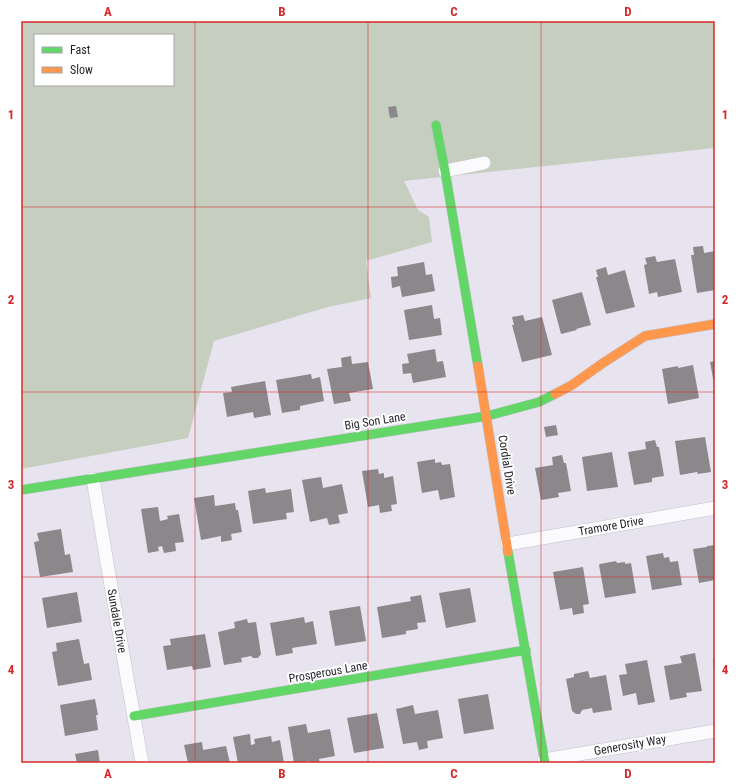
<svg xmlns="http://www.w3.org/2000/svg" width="736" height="784" viewBox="0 0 736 784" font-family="'Roboto Condensed',sans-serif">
<rect width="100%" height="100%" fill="#e7e4f0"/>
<path fill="#c6cec0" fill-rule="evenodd" d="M21 21H715V148L404 181 418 210 429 217 432 242 366 261 371 298 328 307 214 341 188 438 21 469ZM35 35H173V85H35Z"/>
<g fill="#8c878b">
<polygon points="396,106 398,117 390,118 388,107"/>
<polygon points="703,246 704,253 715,251 715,290 697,293 691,255 694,255 693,247"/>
<polygon points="655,256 657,262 675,259 682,292 658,297 657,292 649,294 644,265 647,264 645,258"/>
<polygon points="424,262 426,275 432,274 435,291 402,297 400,286 392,288 391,277 398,276 397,267"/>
<polygon points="606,267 608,275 625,270 635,307 606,314 596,277 598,277 596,270"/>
<polygon points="582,292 591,325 576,329 577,330 561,334 552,300"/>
<polygon points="432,305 434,319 440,318 442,335 409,340 404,310"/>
<polygon points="523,315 525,321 542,317 552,355 522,362 512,325 514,325 512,317"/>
<polygon points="435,349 437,362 443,361 446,377 413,383 411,373 403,374 402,364 409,363 407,354"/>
<polygon points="351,356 352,364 368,362 373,389 349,393 351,401 334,404 327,369 342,367 341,358"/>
<polygon points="715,361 715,384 714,384 710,362"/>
<polygon points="693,365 699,398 668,404 662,369 678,366 678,368"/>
<polygon points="311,374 312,379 320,377 324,401 300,406 300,410 282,413 276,380"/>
<polygon points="265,381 271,415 254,418 253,412 227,417 223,393 232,392 231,387"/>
<polygon points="556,425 558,435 546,437 544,427"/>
<polygon points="705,437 711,472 698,474 697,472 680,475 675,441"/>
<polygon points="655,440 657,447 659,447 664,476 652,478 652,482 634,485 628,452 646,449 645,442"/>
<polygon points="612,452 618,487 587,491 582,457"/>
<polygon points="562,455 564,463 566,463 571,491 558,493 559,497 541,500 535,468 553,465 552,457"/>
<polygon points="435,459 435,463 441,462 442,465 450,464 455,497 440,500 438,490 422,493 417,462"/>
<polygon points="378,469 379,474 384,473 384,478 393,476 397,504 391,505 392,511 380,513 379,505 368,507 362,471"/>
<polygon points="321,477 323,488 342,484 348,513 338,515 340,523 329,525 327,518 310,522 302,480"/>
<polygon points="265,488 266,493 291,489 294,512 286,513 287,519 253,524 248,491"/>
<polygon points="214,495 215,506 235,503 236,510 238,510 242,532 231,534 232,540 221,542 221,536 201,540 194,498"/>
<polygon points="158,507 160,521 168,519 167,516 179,514 184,542 175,543 176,551 164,553 162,546 158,547 159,551 148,553 141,509"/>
<polygon points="61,529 65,555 70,554 73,572 40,577 34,542 39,541 37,533"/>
<polygon points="715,545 715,580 699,583 693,549 707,547 707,546"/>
<polygon points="663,553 664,558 669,557 670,562 678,561 682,585 652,590 646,556"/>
<polygon points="616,561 617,563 625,562 625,564 631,563 636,593 605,598 599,565 600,564"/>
<polygon points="583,567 589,604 583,605 584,613 573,615 572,608 560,610 553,572"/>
<polygon points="470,588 476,622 446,628 439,593"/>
<polygon points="77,592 82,622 47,628 42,598"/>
<polygon points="421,595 426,622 417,623 418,629 406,631 406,634 382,638 377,607 411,601 410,597"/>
<polygon points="360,606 366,641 335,646 329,611"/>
<polygon points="304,617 305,623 313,621 317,644 292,648 293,653 276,656 270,623"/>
<polygon points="247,619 248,623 256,622 261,654 258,658 253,658 251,656 241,658 242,662 224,665 218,632 235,628 234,622"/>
<polygon points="205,634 211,667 193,670 192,666 167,670 163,646 171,645 170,639"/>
<polygon points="79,639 84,664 89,663 92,680 58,686 52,652 57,651 56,643"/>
<polygon points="695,653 702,691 686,693 687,697 670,700 664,666 682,663 680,656"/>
<polygon points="713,659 715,659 715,670 714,670"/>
<polygon points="647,660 655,702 638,705 636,693 623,696 619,675 627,674 625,664"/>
<polygon points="588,671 590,678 606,675 612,710 593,713 592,708 582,710 580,714 576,714 572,711 566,679 574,677 574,674"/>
<polygon points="488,694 494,729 464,734 458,699"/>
<polygon points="95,699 98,715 96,715 98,730 65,736 60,705"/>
<polygon points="413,705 415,714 438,710 443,738 427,741 428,748 419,750 417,742 403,744 396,709"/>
<polygon points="377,713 384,748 354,753 347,718"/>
<polygon points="306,724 308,733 330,729 335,756 319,759 320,763 310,763 310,761 294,763 288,727"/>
<polygon points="250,734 251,745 255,744 254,739 271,736 272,742 280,740 284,763 238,763 233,737"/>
<polygon points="202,742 203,750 226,746 230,763 188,763 184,745"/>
<polygon points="98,750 100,763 77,763 75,754"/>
</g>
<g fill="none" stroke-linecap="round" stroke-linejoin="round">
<defs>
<g id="street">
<polyline points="445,171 484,163"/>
<polyline points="93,479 106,557 142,763"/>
<polyline points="507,544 715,508"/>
<polyline points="544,760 715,731"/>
</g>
<g id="fast">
<polyline points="436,125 445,171 478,366"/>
<polyline points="21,490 487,416 539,402 555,394"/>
<polyline points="508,552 545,763"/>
<polyline points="134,716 526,650"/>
</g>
<g id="slow">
<polyline points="478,366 508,552"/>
<polyline points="555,394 572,385 603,363 645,336 715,324"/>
</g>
</defs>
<use href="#street" stroke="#c2c0c9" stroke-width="14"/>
<use href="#fast" stroke="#c2c0c9" stroke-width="10"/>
<use href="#slow" stroke="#c2c0c9" stroke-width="10"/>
<use href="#street" stroke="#fbfbfd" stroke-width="13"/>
<use href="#fast" stroke="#63d668" stroke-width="9"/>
<use href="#slow" stroke="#ff974d" stroke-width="9"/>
</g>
<path fill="none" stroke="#d62828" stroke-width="1" stroke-opacity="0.55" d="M195 21V763M368 21V763M541 21V763M21 207H715M21 392H715M21 577H715"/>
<g text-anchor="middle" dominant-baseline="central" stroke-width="4" stroke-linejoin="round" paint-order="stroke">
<g font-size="12" fill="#211f26" stroke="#fff">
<text transform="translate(375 421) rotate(-9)">Big Son Lane</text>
<text transform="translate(507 465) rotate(81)">Cordial Drive</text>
<text transform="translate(611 526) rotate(-10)">Tramore Drive</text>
<text transform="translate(117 621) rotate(80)">Sundale Drive</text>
<text transform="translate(328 672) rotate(-10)">Prosperous Lane</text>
<text transform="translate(630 745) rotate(-10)">Generosity Way</text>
</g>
</g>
<rect width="736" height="784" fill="none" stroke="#ffffff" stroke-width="44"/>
<rect x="34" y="34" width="140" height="52" fill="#ffffff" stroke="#a6a5a8"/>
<rect x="42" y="47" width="20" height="6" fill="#63d668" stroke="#a6a5a8"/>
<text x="70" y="54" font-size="12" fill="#211f26">Fast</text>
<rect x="42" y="67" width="20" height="6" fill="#ff974d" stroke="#a6a5a8"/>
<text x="70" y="74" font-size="12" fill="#211f26">Slow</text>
<rect x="22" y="22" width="692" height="740" fill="none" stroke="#d62828" stroke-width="1.5"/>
<g font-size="13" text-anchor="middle" font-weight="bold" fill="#d62828">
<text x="108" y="16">A</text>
<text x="282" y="16">B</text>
<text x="454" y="16">C</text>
<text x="628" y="16">D</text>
<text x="11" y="119">1</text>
<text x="725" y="119">1</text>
<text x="11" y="304">2</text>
<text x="725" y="304">2</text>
<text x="11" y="489">3</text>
<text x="725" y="489">3</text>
<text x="11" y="674">4</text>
<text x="725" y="674">4</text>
<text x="108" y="778">A</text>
<text x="282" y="778">B</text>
<text x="454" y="778">C</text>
<text x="628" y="778">D</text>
</g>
</svg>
